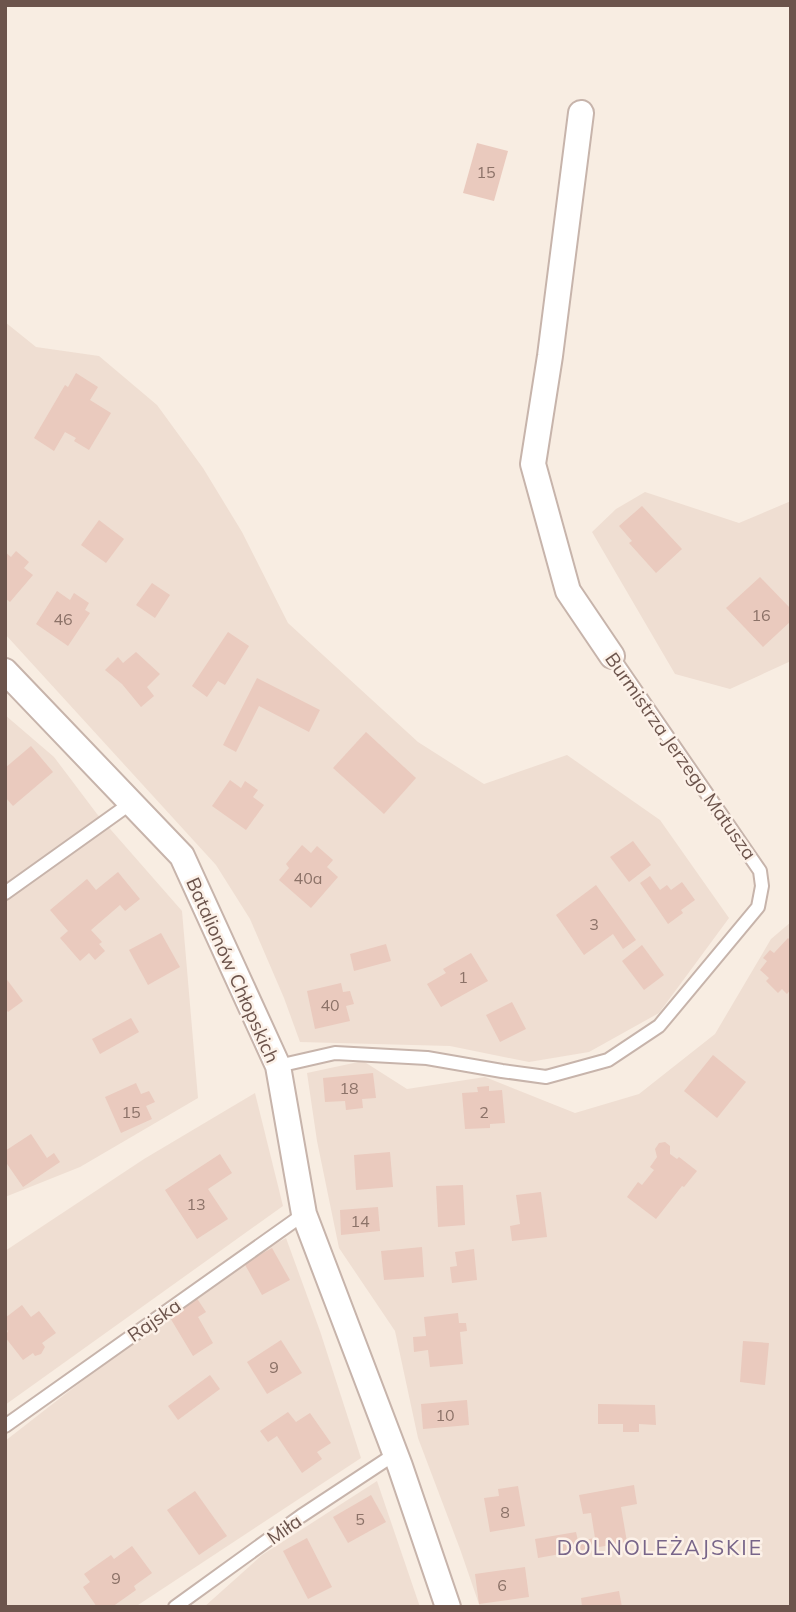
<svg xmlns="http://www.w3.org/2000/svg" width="796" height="1612" viewBox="0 0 796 1612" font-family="Mulish,sans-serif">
<rect width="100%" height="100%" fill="#f8ede2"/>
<g fill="#efded2">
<polygon points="5,322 36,347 99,356 157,405 203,468 242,532 288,623 418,742 484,784 567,755 660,820 729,918 659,1013 589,1052 529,1062 450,1046 300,1042 284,998 250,919 216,865 5,634"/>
<polygon points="645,492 739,523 791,501 791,661 730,689 675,674 592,532 616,509"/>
<polygon points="5,715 54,757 97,814 182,911 198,1098 80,1167 5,1197"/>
<polygon points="791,922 791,1607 480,1607 460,1549 418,1438 395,1331 339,1248 317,1141 307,1073 363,1061 407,1089 485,1077 575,1113 639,1094 715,1034 771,939"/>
<polygon points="255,1093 283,1206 5,1405 5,1251 144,1159"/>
<polygon points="286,1238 320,1331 361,1458 135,1607 5,1607 5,1441 163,1318 242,1262"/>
<polygon points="377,1481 420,1607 204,1607 262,1555"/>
</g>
<g fill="#eacabe">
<polygon points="477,143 508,151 494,201 463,193"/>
<polygon points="76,373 98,387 90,400 111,413 89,450 74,441 76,438 65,432 54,451 34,438 65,385 68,387"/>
<polygon points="642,506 682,549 656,573 629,543 632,541 619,526"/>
<polygon points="99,520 124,539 106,563 81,545"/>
<polygon points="16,551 29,562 24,568 33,575 10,602 5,598 5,552 11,557"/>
<polygon points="760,577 791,609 791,621 763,647 726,608"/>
<polygon points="152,583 170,595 155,618 136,605"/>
<polygon points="57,591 70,600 74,593 89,603 85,610 90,613 68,646 36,624"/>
<polygon points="228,632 249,646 225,685 218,681 207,697 192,686"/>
<polygon points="136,652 160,674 147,687 154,696 141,707 122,684 105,670 118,657 123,663"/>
<polygon points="257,678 320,710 309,732 259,706 236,752 223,745"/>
<polygon points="366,732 416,778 384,814 333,768"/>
<polygon points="31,746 53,772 13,806 5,797 5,768"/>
<polygon points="230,780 241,788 245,781 258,790 253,797 264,805 246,830 212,806"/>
<polygon points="633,841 651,865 629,882 610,857"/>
<polygon points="302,845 311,853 317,846 333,860 327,867 338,877 311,908 279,880 289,868 286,864"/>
<polygon points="118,872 140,899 125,911 120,905 91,930 102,942 99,944 105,951 95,960 89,953 80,961 60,938 68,931 50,910 87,879 96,890"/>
<polygon points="650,876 660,890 667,885 671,890 682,882 695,900 681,910 683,913 668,924 640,883"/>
<polygon points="596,885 636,940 623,949 613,934 584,955 556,915"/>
<polygon points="161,933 180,967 148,985 129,950"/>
<polygon points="788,938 791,941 791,989 787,994 782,989 778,993 766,981 769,978 760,970 767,961 763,958 770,950 774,953"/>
<polygon points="386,944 391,961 354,971 350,954"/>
<polygon points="642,945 664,975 644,990 622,961"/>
<polygon points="471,953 488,981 441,1007 427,984 446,973 443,969"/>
<polygon points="5,977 23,1001 8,1012 5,1008"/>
<polygon points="341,983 343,992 350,991 354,1004 346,1006 350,1021 315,1029 307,991"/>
<polygon points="512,1002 526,1029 500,1042 486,1015"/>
<polygon points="131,1018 139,1032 100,1054 92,1039"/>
<polygon points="713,1055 746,1082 717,1118 684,1091"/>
<polygon points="373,1073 376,1098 362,1099 363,1108 346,1110 345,1101 325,1102 323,1078"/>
<polygon points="136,1083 141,1094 149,1091 155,1102 146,1106 152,1119 121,1133 105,1097"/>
<polygon points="489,1086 489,1091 502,1090 505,1123 490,1124 490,1128 465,1129 462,1093 478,1092 477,1087"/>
<polygon points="31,1134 47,1158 54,1153 60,1162 23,1187 5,1161 5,1151"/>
<polygon points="665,1142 670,1146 670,1154 677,1159 679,1157 697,1171 684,1187 682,1186 656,1219 627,1197 638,1182 642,1185 654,1170 650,1167 657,1157 655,1149 659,1143"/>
<polygon points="390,1152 393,1187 356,1190 354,1155"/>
<polygon points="220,1154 232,1173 208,1189 228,1219 197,1239 165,1190"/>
<polygon points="463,1185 465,1225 438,1227 436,1186"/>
<polygon points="541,1192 547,1237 512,1241 510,1226 520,1224 516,1195"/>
<polygon points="378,1207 380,1231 341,1235 340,1210"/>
<polygon points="422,1247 424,1277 384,1280 381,1251"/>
<polygon points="272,1248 290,1280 262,1295 244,1263"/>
<polygon points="474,1249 477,1280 452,1283 450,1267 457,1266 455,1252"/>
<polygon points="196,1297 206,1312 198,1317 213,1343 193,1356 169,1316"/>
<polygon points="22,1305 31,1317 39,1311 56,1333 42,1343 45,1347 41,1354 35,1356 33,1353 23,1360 5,1337 8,1331 5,1327 5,1318"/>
<polygon points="458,1313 459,1323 466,1323 467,1331 460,1332 463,1364 430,1367 428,1350 414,1352 413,1337 426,1336 424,1317"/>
<polygon points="281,1340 302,1373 267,1394 247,1362"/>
<polygon points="743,1341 769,1343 765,1385 740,1382"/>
<polygon points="210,1375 220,1389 178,1420 168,1406"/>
<polygon points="467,1400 469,1425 423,1429 421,1404"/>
<polygon points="598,1404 655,1405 656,1425 639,1424 639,1432 623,1432 623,1424 598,1424"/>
<polygon points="288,1412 296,1422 310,1413 331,1443 317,1452 322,1459 302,1473 277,1436 268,1442 260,1431"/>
<polygon points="634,1485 637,1504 621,1507 627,1542 538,1558 535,1539 576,1532 578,1541 595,1538 591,1513 583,1514 579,1495"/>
<polygon points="518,1486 525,1526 490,1532 484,1498 499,1496 498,1489"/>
<polygon points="195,1491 227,1536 199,1555 167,1510"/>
<polygon points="371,1495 386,1522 348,1543 333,1517"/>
<polygon points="307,1538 332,1587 308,1599 283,1551"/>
<polygon points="132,1546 152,1573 134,1586 136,1590 112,1607 97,1607 83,1587 90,1582 84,1574 111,1555 114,1559"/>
<polygon points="525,1567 529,1597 479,1604 475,1574"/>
<polygon points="619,1591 622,1607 582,1607 581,1598"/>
</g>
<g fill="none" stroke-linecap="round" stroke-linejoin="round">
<defs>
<g id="service">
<polyline points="5,893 131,803"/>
<polyline points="278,1066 335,1053 427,1058 502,1071 546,1077 608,1060 659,1026 758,907 762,886 760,871 612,656"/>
<polyline points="5,1426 304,1214"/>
<polyline points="175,1607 301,1516 395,1454"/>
</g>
<g id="minor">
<polyline points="581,113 550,356 533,464 568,591 612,656"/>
<polyline points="5,671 182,856 278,1066 304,1214 400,1466 448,1607"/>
</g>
</defs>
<use href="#service" stroke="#c7b4ab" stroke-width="16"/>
<use href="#minor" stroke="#c7b4ab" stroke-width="28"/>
<use href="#service" stroke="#fff" stroke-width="12"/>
<use href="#minor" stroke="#fff" stroke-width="24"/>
</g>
<g text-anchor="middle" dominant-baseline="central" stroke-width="5" stroke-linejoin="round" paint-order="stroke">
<g font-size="16" fill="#8c7268">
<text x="486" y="172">15</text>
<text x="761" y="615">16</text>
<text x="63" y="619">46</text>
<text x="308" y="878">40a</text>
<text x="594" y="924">3</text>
<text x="463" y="977">1</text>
<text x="330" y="1005">40</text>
<text x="349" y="1088">18</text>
<text x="131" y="1112">15</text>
<text x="484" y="1112">2</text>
<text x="196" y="1204">13</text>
<text x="360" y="1221">14</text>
<text x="274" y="1367">9</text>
<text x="445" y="1415">10</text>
<text x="505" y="1512">8</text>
<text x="360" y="1519">5</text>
<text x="116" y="1578">9</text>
<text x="502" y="1585">6</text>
</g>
<g font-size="19" fill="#6c544c" stroke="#fcf1e8">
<text transform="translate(681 756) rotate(55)">Burmistrza Jerzego Matusza</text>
<text transform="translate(233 970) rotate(66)">Batalionów Chłopskich</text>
<text transform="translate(154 1320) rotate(-35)">Rajska</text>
<text transform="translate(284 1529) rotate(-35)">Miła</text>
</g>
<g font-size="21" letter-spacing="2" fill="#786589" stroke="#fcf1e8">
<text x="660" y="1547">DOLNOLEŻAJSKIE</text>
</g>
</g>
<rect width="796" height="1612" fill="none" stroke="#6c544c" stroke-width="14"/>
</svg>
